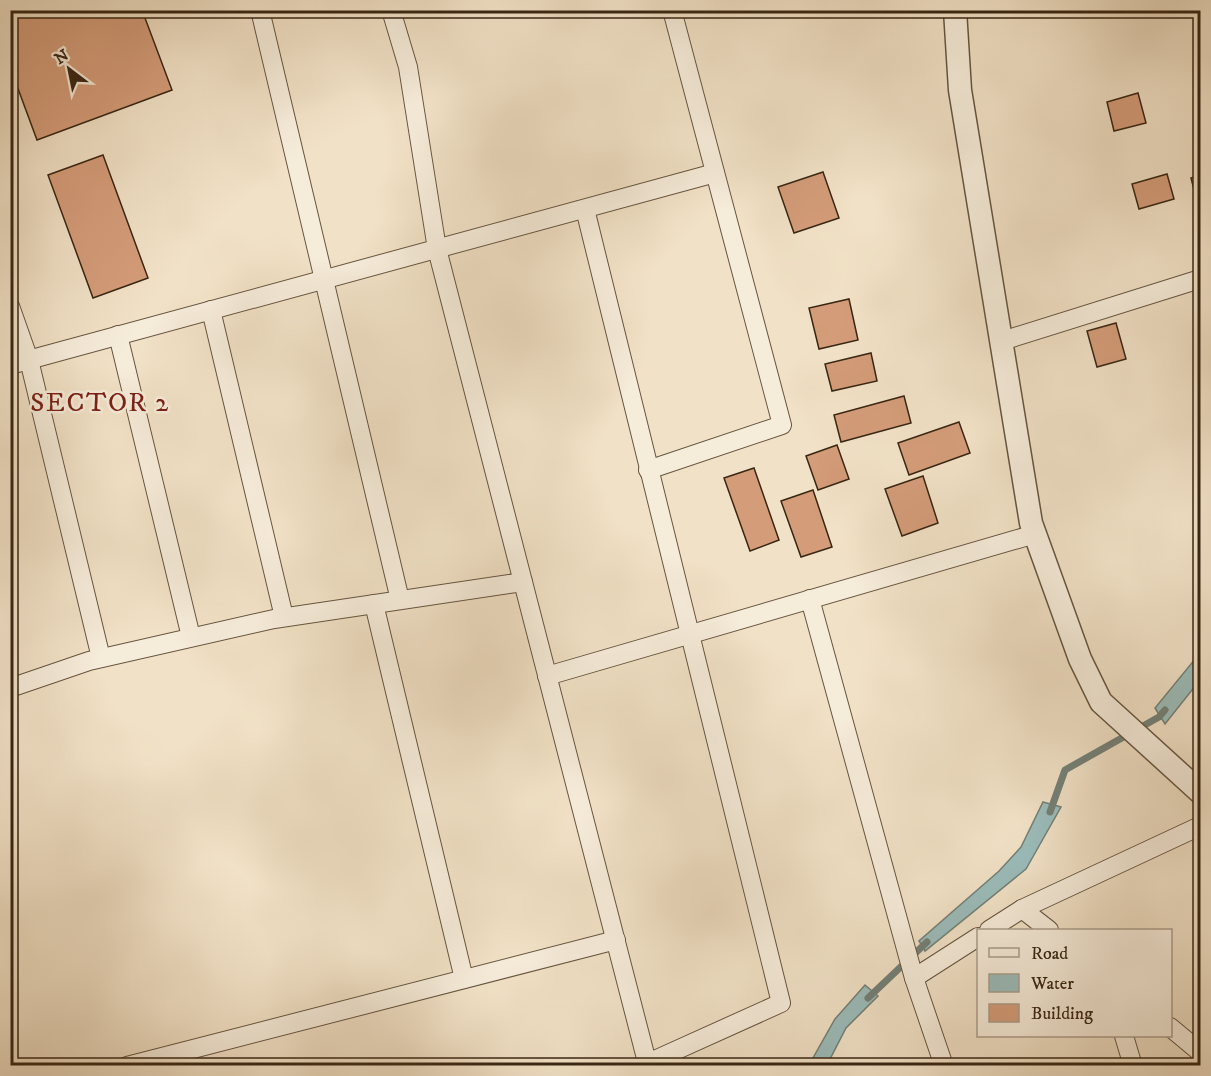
<svg xmlns="http://www.w3.org/2000/svg" width="1211" height="1076" viewBox="0 0 1211 1076" font-family="'IM FELL DW Pica',serif">
<rect width="100%" height="100%" fill="#f1e1c6"/>
<filter id="stains"><feTurbulence type="fractalNoise" baseFrequency=".00333" numOctaves="4"/><feColorMatrix values="0 0 0 0 .2 0 0 0 0 .09 0 0 0 0 .02 0 0 0 .5 -.17"/></filter>
<radialGradient id="worn" r=".72"><stop offset=".6" stop-color="#630" stop-opacity="0"/><stop offset="1" stop-color="#630" stop-opacity=".3"/></radialGradient>
<g fill="#9bbcba" stroke="#738077" stroke-width="1.5">
<polygon points="1200,653 1200,680 1165,724 1155,708"/>
<polygon points="1043,802 1061,807 1026,869 925,951 919,941 999,871 1021,847"/>
<polygon points="865,985 878,996 846,1028 827,1065 809,1065 835,1019"/>
</g>
<g fill="none" stroke-linecap="round" stroke-linejoin="round">
<g stroke="#738077" stroke-width="7">
<polyline points="1050,812 1065,770 1159,717 1165,710"/>
<polyline points="868,998 927,942"/>
</g>
</g>
<g fill="#d49c79" stroke="#382613" stroke-width="1.5">
<polygon points="10,10 142,10 172,90 37,140 10,67"/>
<polygon points="1138,93 1146,123 1114,131 1107,102"/>
<polygon points="103,155 148,278 93,298 48,175"/>
<polygon points="823,172 839,218 794,233 778,187"/>
<polygon points="1167,174 1174,199 1139,209 1132,184"/>
<polygon points="1200,175 1200,204 1198,205 1191,178"/>
<polygon points="849,299 858,340 819,349 809,308"/>
<polygon points="1116,323 1126,359 1097,367 1087,331"/>
<polygon points="871,353 877,381 832,391 825,364"/>
<polygon points="904,396 911,423 841,442 834,415"/>
<polygon points="959,422 970,453 909,475 898,443"/>
<polygon points="837,445 849,479 818,490 806,456"/>
<polygon points="754,468 779,540 750,551 724,478"/>
<polygon points="923,476 938,523 902,536 885,489"/>
<polygon points="813,490 832,547 801,557 781,501"/>
</g>
<g fill="none" stroke-linecap="round" stroke-linejoin="round">
<defs>
<g id="minor">
<polyline points="260,10 400,600"/>
<polyline points="391,10 408,67 437,249 648,1066"/>
<polyline points="585,209 781,1003 648,1063"/>
<polyline points="10,306 29,360 101,658"/>
<polyline points="211,310 284,617"/>
<polyline points="118,335 191,637"/>
<polyline points="1002,341 1200,279"/>
<polyline points="10,365 715,173"/>
<polyline points="648,470 782,425 672,10"/>
<polyline points="810,599 914,978"/>
<polyline points="374,604 464,979"/>
<polyline points="547,676 1035,534"/>
<polyline points="10,688 89,661 274,619 523,582"/>
<polyline points="1022,909 1049,930"/>
<polyline points="989,930 1022,909 1200,826"/>
<polyline points="1170,1027 1200,1052"/>
<polyline points="1124,1036 1133,1066"/>
<polyline points="127,1066 616,940"/>
<polyline points="944,1066 914,978 978,937"/>
</g>
<polyline id="tertiary" points="955,10 960,90 1031,523 1080,659 1101,702 1200,792"/>
</defs>
<use href="#minor" stroke="#665540" stroke-width="20"/>
<use href="#tertiary" stroke="#665540" stroke-width="25"/>
<use href="#minor" stroke="#f6ecda" stroke-width="18"/>
<use href="#tertiary" stroke="#f6ecda" stroke-width="22"/>
</g>
<g text-anchor="middle" dominant-baseline="central" stroke-width="5" stroke-linejoin="round" paint-order="stroke">
<g font-size="27" letter-spacing="1.5" fill="#7a1f14" stroke="#f6ecda">
<text x="100" y="403">SECTOR 2</text>
</g>
</g>
<rect width="1211" height="1076" fill="none" stroke="#f1e1c6" stroke-width="36"/>
<rect x="12" y="12" width="1187" height="1052" fill="none" stroke="#382613" stroke-width="3"/>
<rect x="18" y="18" width="1175" height="1040" fill="none" stroke="#382613" stroke-width="1.5"/>
<rect x="977" y="929" width="195" height="108" fill="#f6ecda" stroke="#aa9d8a" stroke-width="1.5"/>
<rect x="989" y="948" width="30" height="9" fill="#f6ecda" stroke="#aa9d8a" stroke-width="1.5"/>
<text x="1031" y="959" font-size="18" fill="#382613">Road</text>
<rect x="989" y="974" width="30" height="18" fill="#9bbcba" stroke="#aa9d8a" stroke-width="1.5"/>
<text x="1031" y="989" font-size="18" fill="#382613">Water</text>
<rect x="989" y="1004" width="30" height="18" fill="#d49c79" stroke="#aa9d8a" stroke-width="1.5"/>
<text x="1031" y="1019" font-size="18" fill="#382613">Building</text>
<g transform="translate(69 69) rotate(328)" stroke="#f6ecda" stroke-width="4.5" paint-order="stroke">
<path d="M0-4.5L10 22L0 15L-10 22Z" fill="#382613"/>
<text y="-9" font-size="16" font-weight="bold" text-anchor="middle" fill="#382613">N</text>
</g>
<rect width="100%" height="100%" filter="url(#stains)"/>
<rect width="100%" height="100%" fill="url(#worn)"/>
</svg>
